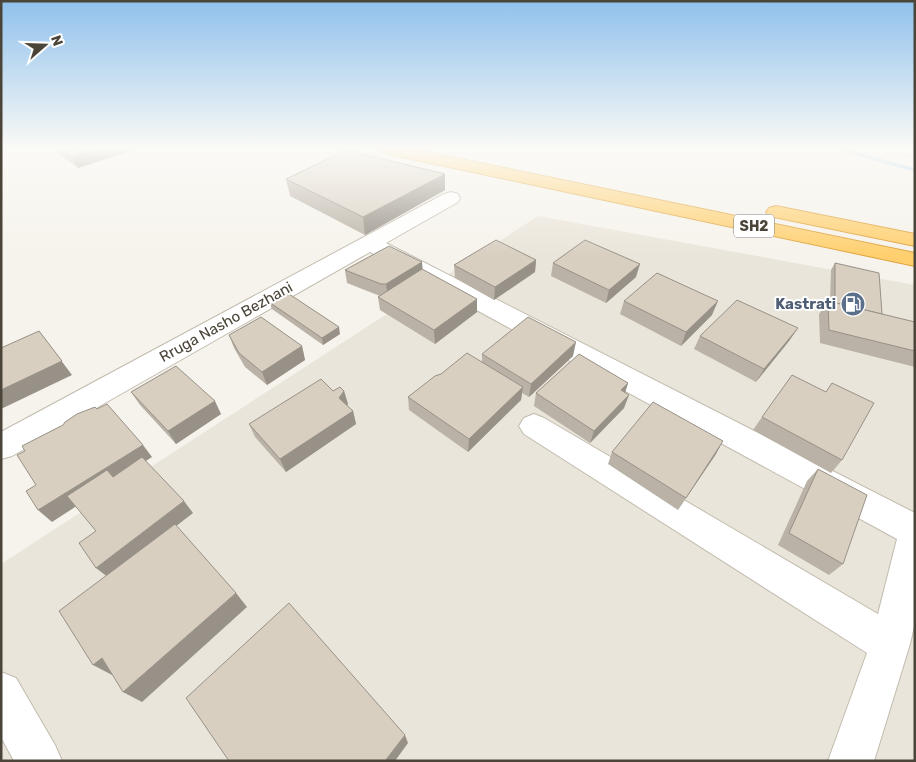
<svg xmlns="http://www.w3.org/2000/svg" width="916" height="762" viewBox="0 0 916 762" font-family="Rubik,sans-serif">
<rect width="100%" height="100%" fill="#f6f3ec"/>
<polygon fill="#eae5da" points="538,216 915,285 915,761 1,761 1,564"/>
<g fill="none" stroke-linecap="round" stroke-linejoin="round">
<polygon fill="#a9d4f2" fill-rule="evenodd" points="834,149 846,149 915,168 915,172"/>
<defs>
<g id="minor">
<polygon points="897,149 915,149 915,157 899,152"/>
<polygon points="451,192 458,194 460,198 458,202 386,243 915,513 915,622 910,644 874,761 828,761 867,653 524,434 519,426 524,418 534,414 544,418 878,614 897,539 370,252 12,456 1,459 1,432 444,194"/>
<polygon points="1,672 16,678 55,745 62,761 14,761 1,737"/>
</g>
<g id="highway">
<polygon points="380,149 413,149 915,253 915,266 388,154 382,152"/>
<polygon points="776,206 915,234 915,246 769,216 766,212 769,208"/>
</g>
</defs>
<use href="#minor" stroke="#c2bbae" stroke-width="2"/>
<use href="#highway" stroke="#e0a43c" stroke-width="2"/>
<use href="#minor" fill="#fff" fill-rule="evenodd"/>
<use href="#highway" fill="#ffcf6e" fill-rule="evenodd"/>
</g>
<g fill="#bab2a6">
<polygon points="57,149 136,149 78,168 60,155"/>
<polygon points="445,174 445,190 365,235 290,196 286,179"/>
<polygon points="536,260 535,272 494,300 455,278 454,265"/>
<polygon points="553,263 636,277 606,303 551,276"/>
<polygon points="835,263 882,314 915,322 915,367 820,343 819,314 828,301 830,302 831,270"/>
<polygon points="422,269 477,312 435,344 380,310 378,297 380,296 347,283 345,270"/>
<polygon points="624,301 712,315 681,346 620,314"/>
<polygon points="269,302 340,334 323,345 272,309"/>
<polygon points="798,328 789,341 756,382 694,349 700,336"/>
<polygon points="229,335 302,346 305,360 267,385 245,367 234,348"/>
<polygon points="482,354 573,356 529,397 522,393 521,400 468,452 409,410 408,397 441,374 482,362"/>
<polygon points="628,383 625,393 624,408 590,443 534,406 536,393"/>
<polygon points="832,383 842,460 831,473 753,430 762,417 826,392"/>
<polygon points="333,391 344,391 348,404 347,405 353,411 356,424 286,472 255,437 249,424"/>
<polygon points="131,392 221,414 176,444 140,405"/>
<polygon points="612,452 716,454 678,510 608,464"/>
<polygon points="818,469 843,564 829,575 778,545 807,481"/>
</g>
<g fill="#979187">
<polygon points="95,149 136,149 78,168 72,157"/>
<polygon points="445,174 445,190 365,235 363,217"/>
<polygon points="536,260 535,272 494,300 495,287"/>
<polygon points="422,262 423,274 388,297 386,284"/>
<polygon points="640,264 636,277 606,303 609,290"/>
<polygon points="477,299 477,312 435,344 434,330"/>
<polygon points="718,301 712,315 681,346 686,332"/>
<polygon points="339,327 340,334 323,345 322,338"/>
<polygon points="798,328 789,341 756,382 764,369"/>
<polygon points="39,331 72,375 1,409 1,390"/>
<polygon points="576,342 573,356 529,397 531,384"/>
<polygon points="302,346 305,360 267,385 262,372"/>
<polygon points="628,383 624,396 621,390"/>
<polygon points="523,387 521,400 468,452 469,439"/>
<polygon points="344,391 348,404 342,411 339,398"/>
<polygon points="629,395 624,408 590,443 594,431"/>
<polygon points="215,401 221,414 176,444 168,431"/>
<polygon points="353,411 356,424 286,472 280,459"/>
<polygon points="723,441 716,454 678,510 686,498"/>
<polygon points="143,445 152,457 52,522 38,510"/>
<polygon points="184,501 193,513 109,578 96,568"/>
<polygon points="236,593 247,607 142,702 123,692"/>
<polygon points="102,658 114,676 93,665"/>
<polygon points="405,735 408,743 395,761 385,761"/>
</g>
<g fill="#d8cfc1" stroke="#979187">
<polygon points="61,149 95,149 72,157"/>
<polygon points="346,150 445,174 363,217 286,179"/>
<polygon points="496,240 536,260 495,287 454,265"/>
<polygon points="585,240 640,264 609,290 553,263"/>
<polygon points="389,246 422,262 386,284 381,284 345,270"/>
<polygon points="835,263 879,273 882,314 835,303"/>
<polygon points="422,269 477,299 434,330 378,297"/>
<polygon points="657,273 718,301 686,332 624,301"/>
<polygon points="286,292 339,327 322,338 269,302"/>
<polygon points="737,300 798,328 764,369 700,336"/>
<polygon points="828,301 915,322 915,351 829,330"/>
<polygon points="261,317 302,346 262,372 239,353 229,335"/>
<polygon points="528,317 576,342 531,384 482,354"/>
<polygon points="39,331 62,361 1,390 1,348"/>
<polygon points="467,353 523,387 469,439 408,397 435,376 441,374"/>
<polygon points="579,354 628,383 621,390 629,395 594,431 536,393"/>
<polygon points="176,366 215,401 168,431 131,392"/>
<polygon points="792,375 826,392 832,383 874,403 842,460 762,417"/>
<polygon points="321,379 333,391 340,387 344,391 339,398 353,411 280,459 249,424"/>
<polygon points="653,402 723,441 686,498 612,452"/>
<polygon points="107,404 143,445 38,510 26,491 36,485 17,455 25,451 22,446 63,425 65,422 77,414 95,407 97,409"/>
<polygon points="142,457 184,501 96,568 79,543 96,531 67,496 107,470 113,477"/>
<polygon points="818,469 867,495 843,564 789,533"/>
<polygon points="175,524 236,593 123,692 102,658 93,665 59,611"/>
<polygon points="289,603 405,735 385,761 229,761 186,698"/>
</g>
<linearGradient id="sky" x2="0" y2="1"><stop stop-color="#8fc1ec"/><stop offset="0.58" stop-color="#fbfaf6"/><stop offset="1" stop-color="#fbfaf6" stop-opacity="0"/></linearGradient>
<rect width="916" height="256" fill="url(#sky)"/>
<defs>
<symbol id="fuel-disc" viewBox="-11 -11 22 22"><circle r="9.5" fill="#5c6f8a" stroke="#fff"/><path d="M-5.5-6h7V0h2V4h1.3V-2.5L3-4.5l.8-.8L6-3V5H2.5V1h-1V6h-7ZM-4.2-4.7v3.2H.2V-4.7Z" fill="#fff"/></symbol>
</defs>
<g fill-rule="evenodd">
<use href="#fuel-disc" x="839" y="290" width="28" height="28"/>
</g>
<g text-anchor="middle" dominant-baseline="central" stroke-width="4" stroke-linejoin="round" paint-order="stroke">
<rect fill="#fff" stroke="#817c74" stroke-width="1" x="734" y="214.5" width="40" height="23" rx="4"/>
<g font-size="14" font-weight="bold" fill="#4b4439">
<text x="754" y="226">SH2</text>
</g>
<g font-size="15" font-weight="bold" fill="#4e5e75" stroke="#fff" text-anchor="end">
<text x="836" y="304">Kastrati</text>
</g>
<g font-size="15" fill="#4b4439" stroke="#fff">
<text transform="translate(226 322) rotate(-29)">Rruga Nasho Bezhani</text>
</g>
</g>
<rect width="916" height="762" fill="none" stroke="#4b4439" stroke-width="5"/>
<g transform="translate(45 45) rotate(70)" stroke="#ffffff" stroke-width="4" paint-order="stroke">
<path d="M0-4L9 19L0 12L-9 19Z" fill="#4b4439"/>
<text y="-8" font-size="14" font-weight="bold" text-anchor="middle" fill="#4b4439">N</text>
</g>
</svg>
